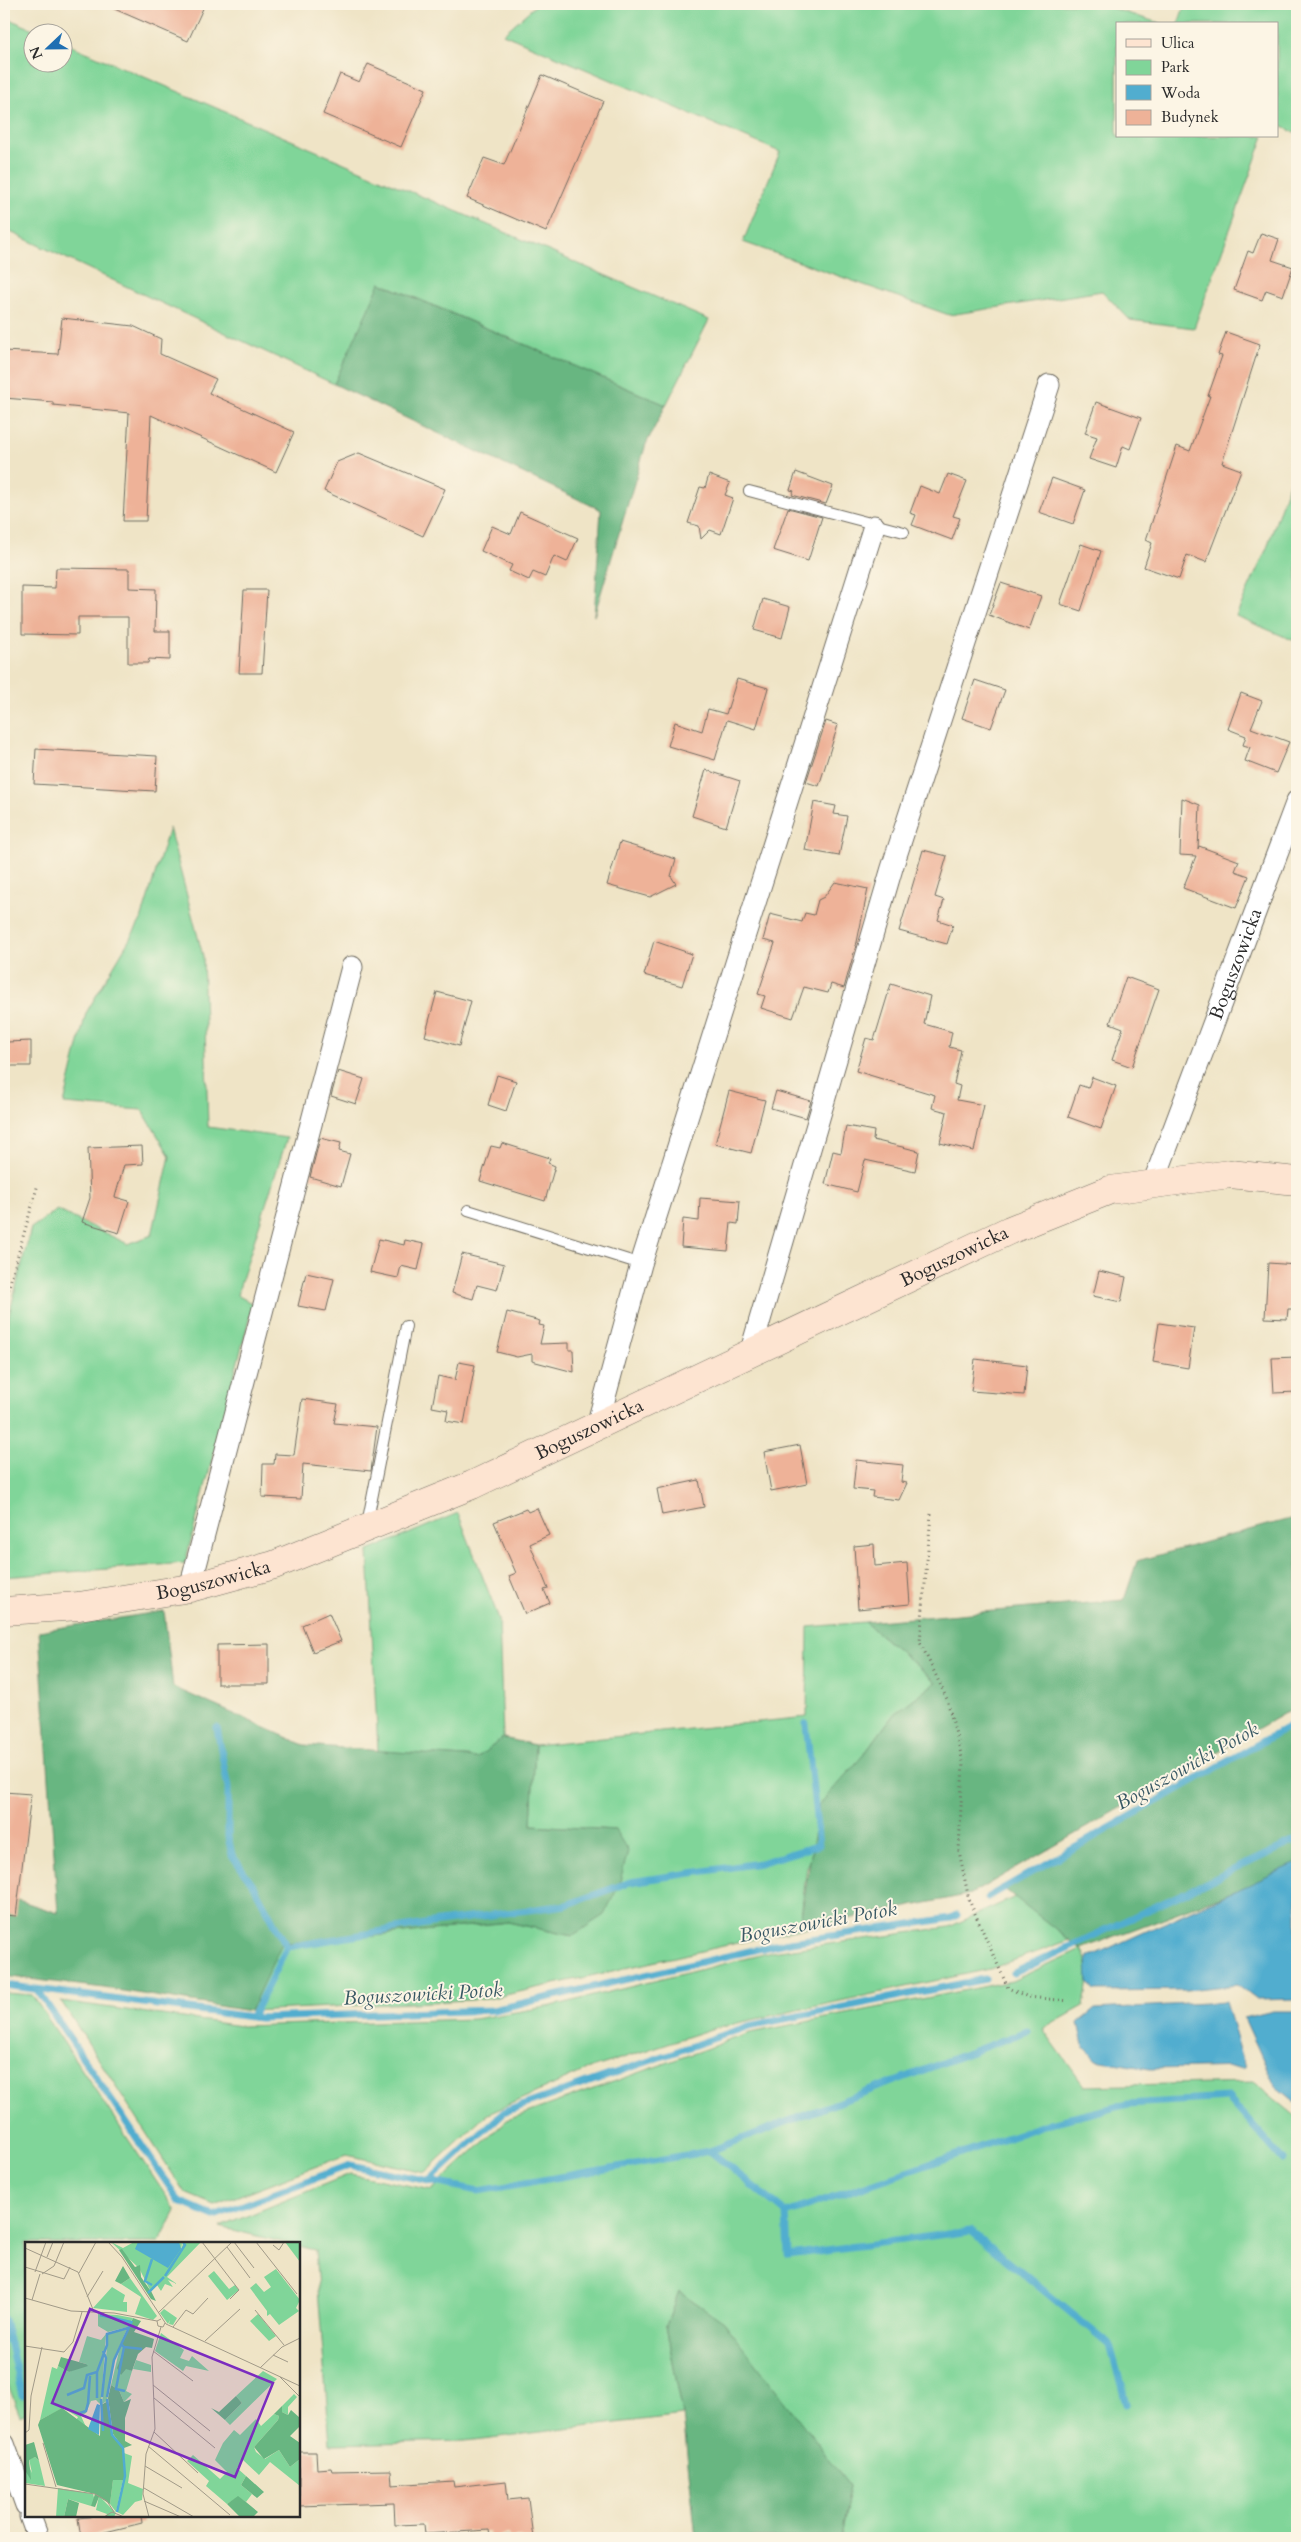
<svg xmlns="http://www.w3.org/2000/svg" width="1301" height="2542" viewBox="0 0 1301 2542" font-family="Cardo,serif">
<rect width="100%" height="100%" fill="#fcf5e5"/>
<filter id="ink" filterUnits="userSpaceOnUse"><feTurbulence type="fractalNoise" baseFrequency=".02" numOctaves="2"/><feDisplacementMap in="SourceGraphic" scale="10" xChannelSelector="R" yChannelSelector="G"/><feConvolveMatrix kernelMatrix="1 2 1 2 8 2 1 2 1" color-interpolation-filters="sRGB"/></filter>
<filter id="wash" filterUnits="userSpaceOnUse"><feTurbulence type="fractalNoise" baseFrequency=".0096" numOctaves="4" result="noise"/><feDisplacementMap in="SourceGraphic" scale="20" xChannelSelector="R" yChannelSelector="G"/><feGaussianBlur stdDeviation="1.12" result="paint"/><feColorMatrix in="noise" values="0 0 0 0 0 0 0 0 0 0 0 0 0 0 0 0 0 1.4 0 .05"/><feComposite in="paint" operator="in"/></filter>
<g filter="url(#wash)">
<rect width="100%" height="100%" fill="#efe4c6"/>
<g fill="#80d599" stroke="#568062">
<polygon points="537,4 1099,4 1162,24 1117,24 1117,136 1264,136 1194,328 1130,320 1102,291 949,315 743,242 780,152 503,34"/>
<polygon points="1185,4 1297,4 1297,134 1277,124 1277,24 1178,24"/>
<polygon points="4,17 40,32 32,32 32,62 62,62 63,42 709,320 666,405 381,283 334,384 4,229"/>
<polygon points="1297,459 1297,642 1236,616 1267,548"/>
<polygon points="169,828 203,956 208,1127 287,1138 237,1295 253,1304 185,1563 4,1577 4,1335 31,1228 57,1210 128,1244 152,1235 170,1156 142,1110 64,1104 86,1013 141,920"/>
<polygon points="458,1513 499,1619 503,1738 477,1758 378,1751 368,1551"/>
<polygon points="865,1622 936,1682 894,1714 865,1753 807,1867 799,1929 488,1999 250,2011 281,1943 345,1939 508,1922 572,1936 615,1830 531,1825 535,1745 807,1717 808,1627"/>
<polygon points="1015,1897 1070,1940 990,1969 714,2028 586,2070 486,2115 425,2172 346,2155 214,2205 185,2193 61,2001 241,2026 474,2019 552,2006 772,1952 949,1927"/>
<path d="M1081 1949C1092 1966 1087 1987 1084 2006L1043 2029 1084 2086 1253 2082 1297 2118V2538H841L850 2486 679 2291 666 2326 683 2415 465 2441 330 2444 315 2250 299 2246V2243H286L220 2227 350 2174 432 2190 507 2120 750 2033 1012 1981Z"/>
<polygon points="4,1993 32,1995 176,2211 159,2243 26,2243 26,2413 20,2416 4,2374"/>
</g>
<g fill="#68b681" stroke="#4a7056">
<polygon points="380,283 666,405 646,444 594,616 601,510 334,384"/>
<polygon points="1297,1517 1297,1706 971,1894 799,1929 819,1805 865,1753 894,1714 936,1682 865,1622 1124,1600 1137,1561"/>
<polygon points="164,1611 173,1687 304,1745 477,1758 503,1738 535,1745 531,1825 615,1830 628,1851 619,1885 604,1915 572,1936 508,1922 345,1939 282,1943 250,2011 104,1988 4,1976 4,1898 18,1900 58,1913 39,1631"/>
<polygon points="1297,1722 1297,1868 1081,1949 1003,1888"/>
<polygon points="679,2291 724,2322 850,2486 841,2538 696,2538 683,2415 666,2326"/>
</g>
<g fill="#51adcf" stroke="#3e6c7d">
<polygon points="1297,1863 1297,1999 1257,2000 1237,1985 1186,1990 1094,1991 1088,1983 1087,1958"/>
<polygon points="1226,2002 1245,2067 1150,2069 1096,2060 1083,2045 1078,2023 1095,2009"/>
<polygon points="1273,2011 1297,2011 1297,2104 1275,2086 1244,2018"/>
</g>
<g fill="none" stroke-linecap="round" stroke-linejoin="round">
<g stroke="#51adcf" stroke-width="7">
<polyline points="217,1728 228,1788 228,1836 232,1855 254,1886 287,1947"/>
<polyline points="988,1897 1297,1722"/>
<polyline points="1014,1973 1297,1840"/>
<polyline points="4,1985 259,2018 493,2010 784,1943 951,1918 957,1915"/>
<polyline points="38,1991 179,2201 214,2216 350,2165 479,2191 710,2151 786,2213 788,2255 971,2231 1110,2345 1126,2403"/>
<polyline points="252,2017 287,1947 438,1922 566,1905 630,1882 760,1863 819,1845 806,1724"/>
<polyline points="710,2151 1027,2031"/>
<polyline points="429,2181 504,2112 749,2026 985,1979"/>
<polyline points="786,2213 1050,2123 1128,2104 1228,2098 1283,2160"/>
<polyline points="4,2319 22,2395"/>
</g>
</g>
<g id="blocks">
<g fill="#eeb298">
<polygon points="103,4 205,4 188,41"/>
<polygon points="368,64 426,89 401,147 323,114 340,74 359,82"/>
<polygon points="542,75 603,101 546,232 467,198 484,158 504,165"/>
<polygon points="1261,233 1279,239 1272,260 1293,267 1283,296 1266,290 1262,300 1234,290 1248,251 1253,253"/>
<polygon points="62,318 133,326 161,339 160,354 216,379 209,393 294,432 276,472 151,415 146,521 123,521 129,413 53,405 53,402 4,398 4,351 58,354"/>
<polygon points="1226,332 1260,344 1222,463 1241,470 1206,562 1187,555 1179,579 1144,567 1152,543 1146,540 1177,446 1190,451 1210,396 1208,396 1222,356 1218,355"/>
<polygon points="1096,402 1141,418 1130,449 1123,446 1116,468 1089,459 1097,437 1085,433"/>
<polygon points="359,453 445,489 423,536 324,491 337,462"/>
<polygon points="796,472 833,486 826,504 792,495 794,491 790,490"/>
<polygon points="948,474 967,481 953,516 960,518 952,540 912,525 916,515 910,513 920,486 940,494"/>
<polygon points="709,475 730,483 725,495 733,498 721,534 710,530 701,539 699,526 688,523 700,487 705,488"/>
<polygon points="1052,478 1085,490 1073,524 1039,512"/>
<polygon points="788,508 822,517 808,561 773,550"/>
<polygon points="520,512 578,538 567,562 554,556 545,577 533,572 529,580 509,571 512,565 481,551 492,526 511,534"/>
<polygon points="1081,544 1101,551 1081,611 1060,604"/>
<polygon points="56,568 129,569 129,588 156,589 155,631 170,631 170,660 149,659 148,663 128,663 128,617 78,617 78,635 22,634 22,587 55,588"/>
<polygon points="1001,583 1041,596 1029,630 989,615"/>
<polygon points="244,590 267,590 262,673 239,673"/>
<polygon points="763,599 790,607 782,638 754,630"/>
<polygon points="737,679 768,688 756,729 727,720 715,760 668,746 675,722 702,731 708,709 726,714"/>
<polygon points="975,680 1005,690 991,728 962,718"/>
<polygon points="1241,693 1262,701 1251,728 1289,742 1276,773 1245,761 1250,747 1243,745 1246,736 1228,729"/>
<polygon points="826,721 838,725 819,786 806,782"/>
<polygon points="36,749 157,756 155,791 34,784"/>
<polygon points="706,770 740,781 726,827 692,816"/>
<polygon points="1182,798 1200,805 1198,849 1199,846 1239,861 1235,871 1249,876 1236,908 1183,888 1196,856 1180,855"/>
<polygon points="814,802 836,806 834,814 847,816 839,856 805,850"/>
<polygon points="620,842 676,859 671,876 676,884 650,897 607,885"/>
<polygon points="923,850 947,856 935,897 944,900 938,920 953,925 947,944 899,931"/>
<polygon points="835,882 868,889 857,942 844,988 831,984 828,993 804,987 793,1018 761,1008 765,996 758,994 775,943 763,940 770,914 802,922 805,913 814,915 818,900 824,897"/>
<polygon points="654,941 692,954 682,986 644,975"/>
<polygon points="1126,977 1159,989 1132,1067 1112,1060 1123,1028 1110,1023"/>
<polygon points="891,984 930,996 924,1024 952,1032 949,1047 961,1050 954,1084 960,1086 957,1100 984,1105 974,1151 940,1143 947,1112 932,1108 935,1095 856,1071 866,1038 874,1040"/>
<polygon points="437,992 471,1001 459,1046 425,1036"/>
<polygon points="31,1041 31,1066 7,1066 7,1042"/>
<polygon points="338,1071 364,1079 356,1104 331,1096"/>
<polygon points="497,1075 516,1081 506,1111 488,1105"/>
<polygon points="1092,1077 1116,1086 1101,1129 1068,1117 1079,1085 1088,1088"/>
<polygon points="729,1091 765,1100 751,1153 715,1144"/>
<polygon points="776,1091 811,1101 806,1118 771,1108"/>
<polygon points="846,1126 874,1131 873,1140 919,1151 915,1171 865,1160 857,1192 825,1184 833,1151 841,1153"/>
<polygon points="320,1138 341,1143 339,1151 350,1154 341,1186 310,1177"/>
<polygon points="502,1143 550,1158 548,1163 555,1166 545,1201 480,1181 491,1146 500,1148"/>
<polygon points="142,1146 143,1164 124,1165 115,1197 129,1201 119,1233 82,1222 90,1198 88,1148"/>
<polygon points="700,1198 740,1201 738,1224 731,1223 728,1251 681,1247 683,1219 699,1221"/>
<polygon points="379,1239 404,1245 405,1240 424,1244 418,1270 401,1266 398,1278 370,1272"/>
<polygon points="462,1254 504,1264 497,1290 477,1285 473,1299 452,1293"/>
<polygon points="1268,1263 1297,1265 1297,1309 1288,1309 1287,1319 1265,1318"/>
<polygon points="1099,1271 1126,1277 1121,1302 1093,1296"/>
<polygon points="306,1273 334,1279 326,1311 298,1306"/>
<polygon points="507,1312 540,1321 539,1325 544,1326 540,1344 569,1343 569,1350 573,1350 574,1372 532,1361 532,1354 517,1357 497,1352"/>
<polygon points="1159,1323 1194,1328 1188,1368 1153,1362"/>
<polygon points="1297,1357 1297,1392 1274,1393 1272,1358"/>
<polygon points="975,1359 1027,1365 1024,1395 971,1391"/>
<polygon points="459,1362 475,1365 464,1424 446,1421 448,1410 432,1407 438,1376 455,1380"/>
<polygon points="302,1399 338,1404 334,1423 377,1427 371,1471 303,1464 301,1499 262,1497 263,1464 274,1464 275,1454 294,1455"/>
<polygon points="800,1445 807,1484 771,1491 764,1452"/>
<polygon points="856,1460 903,1465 901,1482 907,1483 899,1500 872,1497 873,1491 853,1489"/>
<polygon points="699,1480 704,1507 662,1515 657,1489"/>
<polygon points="537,1508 549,1535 530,1544 548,1589 544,1590 550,1603 525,1614 509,1576 516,1573 494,1522 526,1509 528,1512"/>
<polygon points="874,1544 875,1566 907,1563 910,1604 858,1609 854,1546"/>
<polygon points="329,1613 341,1641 313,1652 302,1625"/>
<polygon points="269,1644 269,1684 217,1684 217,1645"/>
<polygon points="4,1792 31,1794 16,1916 4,1915"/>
<polygon points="299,2452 316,2452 317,2469 331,2468 332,2471 391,2470 392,2485 453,2481 454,2487 506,2481 508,2500 528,2498 533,2538 510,2538 509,2534 490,2536 489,2530 425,2534 424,2524 395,2525 394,2503 299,2506"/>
<polygon points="97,2516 141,2516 142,2523 81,2538 78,2518"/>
</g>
</g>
</g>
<g filter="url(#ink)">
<use href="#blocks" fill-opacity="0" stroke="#706c61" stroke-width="1"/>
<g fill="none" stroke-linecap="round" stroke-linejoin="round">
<defs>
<g id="lane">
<polyline points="749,491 904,532"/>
<polyline points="468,1210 641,1264"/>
<polyline points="367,1524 406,1326"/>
</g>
<g id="street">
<path id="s1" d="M1153 1184 1297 801"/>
<polyline points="750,1354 892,868 1049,385"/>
<polyline points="597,1426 641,1264 874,526"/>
<polyline points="190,1588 352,967"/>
<polyline points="4,2444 26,2505"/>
<polyline points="30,2516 38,2538"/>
</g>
<g id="secondary">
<path id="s2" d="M4 1611 79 1606 190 1588 274 1565 472 1485 1010 1230 1110 1190 1230 1174 1297 1181"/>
</g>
</defs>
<use href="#lane" stroke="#706c61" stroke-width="12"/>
<use href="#street" stroke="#706c61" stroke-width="23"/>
<use href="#secondary" stroke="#706c61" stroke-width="29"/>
<g stroke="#706c61" stroke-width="3" stroke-dasharray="1 4" stroke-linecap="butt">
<polyline points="4,1304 38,1184"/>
<polyline points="931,1514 920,1642 947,1699 963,1762 959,1851 969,1900 1008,1988 1028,1997 1069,2001"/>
</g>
<use href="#lane" stroke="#fff" stroke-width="10"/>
<use href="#street" stroke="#fff" stroke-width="21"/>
<use href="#secondary" stroke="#fde4d1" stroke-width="28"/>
</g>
</g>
<g text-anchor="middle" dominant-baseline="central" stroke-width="4" stroke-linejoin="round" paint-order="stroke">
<g font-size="19" fill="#2b2b2b" stroke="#fcf5e5">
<text stroke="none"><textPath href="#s1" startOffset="235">Boguszowicka</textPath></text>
<text stroke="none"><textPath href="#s2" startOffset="1022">Boguszowicka</textPath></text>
<text stroke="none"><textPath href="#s2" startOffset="618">Boguszowicka</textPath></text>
<text stroke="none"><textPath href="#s2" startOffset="212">Boguszowicka</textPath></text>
</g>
<g font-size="20" font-style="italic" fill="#385864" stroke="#fcf5e5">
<text transform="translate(1187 1766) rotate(-29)">Boguszowicki Potok</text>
<text transform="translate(818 1922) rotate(-10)">Boguszowicki Potok</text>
<text transform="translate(423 1994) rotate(-3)">Boguszowicki Potok</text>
</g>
</g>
<g transform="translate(25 2242)">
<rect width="275" height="275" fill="#efe4c6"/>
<path d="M86 0 98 6 109 0H157L156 11 158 0H176L142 35 152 42 143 38 148 45 140 42 136 49 132 43 140 36 125 48 114 26ZM260 0H275V20ZM251 27 275 58 271 66 274 69 254 83 245 72 242 74V69L225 46 231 41 239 50 246 45 239 35ZM189 29 204 47 210 43 214 48 202 58 183 34ZM105 36 132 74 128 78 110 72 116 55 96 42ZM87 45 100 53 98 60H102V70L68 66ZM139 67 152 76 148 83 144 82 145 78 143 82 135 71ZM73 72 92 73 108 76 103 85 83 90 73 84ZM233 72 251 94 244 99 225 79ZM102 87 89 117 82 159 77 162 83 92ZM136 91 159 108 155 116 164 119 167 114 184 129 161 124 158 129 130 109ZM81 92 76 163 71 158 66 159 61 171 56 174 61 185 60 191 46 187 53 175 38 166 15 178 27 125 32 127 33 124 44 130 61 122 54 120 62 94 76 98ZM96 101 100 105 101 126 107 129 101 149 107 152 99 160 94 148 86 143ZM111 118 126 123V130L108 127ZM238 129 252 137 205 183 200 178 217 161 211 154ZM269 152 272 155 263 165V173L257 170V164ZM249 172 254 174 253 178 229 205 231 210 240 217 254 208 265 225 275 217V244L245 220 234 233 218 218 212 226 221 234 216 243 227 252 221 260 213 255 202 262 181 244 184 239 162 219 168 213 195 237 202 230 190 218 198 201 209 188 215 193 231 177 236 184ZM99 211 107 214 103 241 118 247 117 258 110 260 98 273 92 270 100 234ZM10 215 14 219 20 244 0 241V216L7 231 4 217ZM88 237 98 238 91 270 85 262ZM33 246 68 252 70 259 66 264 43 257 39 275H31ZM74 254 91 271 89 275H80L82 272 71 268Z" fill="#80d599"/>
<path d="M97 7 110 25 115 23 116 35 125 48 140 36 126 49 131 59 126 57 94 8ZM98 24 105 36 96 42 90 39ZM108 76 116 79 109 90 129 97 127 106 121 105 113 112 107 129 101 127 96 133 92 126 100 105 96 101ZM36 115 61 122 63 124 44 130 33 124ZM86 143 94 148 99 160 106 157 100 176V199L107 203 99 206V238H88L85 262 74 255 70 265 66 264 70 252 32 243 13 183 15 178 37 166 75 194 76 163 83 159 87 193 97 204 88 192 83 156ZM211 154 217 161 200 178 186 166 194 170ZM257 164V170L263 173 266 168 275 176V184L265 194 275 201V217L265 225 254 208 239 217 229 205 253 178 254 174 249 172ZM9 200 14 219 10 215 4 218 6 238 1 230 0 203ZM221 234 239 250 232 256 216 243ZM213 254 221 260 233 270 228 275H215L202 262ZM43 257 54 261 51 275H39Z" fill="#68b681"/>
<path d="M113 0H154L156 7 143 26 110 7ZM72 162 75 163 74 193 63 187Z" fill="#51adcf"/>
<path fill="none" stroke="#51adcf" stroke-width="2.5" d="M140 34 160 3 158 0M127 43 120 39 127 17M123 51 139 35M75 73 106 80M96 102 99 105 91 147 100 149M99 105 117 107M42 153 59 146 62 133 72 130 82 103V92L103 86M77 155 81 116 78 109M82 155 89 118 107 79M72 156V130M76 157 78 189M82 157 87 193 98 206 100 234 92 270M55 171 61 169 63 161 65 134"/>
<path fill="none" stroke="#a19a88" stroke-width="1" d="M83 0 97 15 141 82 275 144M177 0 214 48 205 57M209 0 229 26M231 0 272 52M248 3 254 8 259 0M202 5 225 36M0 6 53 30 69 70M22 15 28 0M0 25 39 37 45 25M10 30 21 0M54 31 71 0M17 32 29 24 39 0M62 55 78 29M0 56 46 69 89 71 132 79M7 58 15 32M230 68 259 103M133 71 207 0M136 77 132 79 133 84 138 85 140 81M148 85 161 68 168 72 183 56M180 99 215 67M0 104 39 110 48 100 57 70M128 109 168 139M248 113 263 120M235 126 257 105 275 96M255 135 275 155M128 143 185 189M129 156 190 206M129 190 173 231M0 191 4 188 6 154 17 105M18 201 31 245M123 204 205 273M120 224 157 246M0 242 70 252 82 259 89 270M119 246 169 275M119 259 156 275M79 275 87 270 99 275M124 275 118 252 121 212 130 187 127 115 136 85"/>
<path fill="#7b2cbf" fill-opacity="0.15" stroke="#7b2cbf" stroke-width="2.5" d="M65 67 248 141 210 235 27 161Z"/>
<rect width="275" height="275" fill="none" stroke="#2b2b2b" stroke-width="2.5"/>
</g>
<rect width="1301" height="2542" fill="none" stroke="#fcf5e5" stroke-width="20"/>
<rect x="1116" y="22" width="162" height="115" fill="#fcf5e5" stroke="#a8a49b"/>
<rect x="1126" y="39" width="25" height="8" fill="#fde4d1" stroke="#a8a49b"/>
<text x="1161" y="48" font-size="15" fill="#2b2b2b">Ulica</text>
<rect x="1126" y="60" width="25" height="15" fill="#80d599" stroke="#a8a49b"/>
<text x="1161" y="72" font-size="15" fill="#2b2b2b">Park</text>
<rect x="1126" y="85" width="25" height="15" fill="#51adcf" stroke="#a8a49b"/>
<text x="1161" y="98" font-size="15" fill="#2b2b2b">Woda</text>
<rect x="1126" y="110" width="25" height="15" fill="#eeb298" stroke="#a8a49b"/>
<text x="1161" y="122" font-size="15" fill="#2b2b2b">Budynek</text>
<g transform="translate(48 48) rotate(248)"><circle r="24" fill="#fcf5e5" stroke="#a8a49b"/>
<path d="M0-4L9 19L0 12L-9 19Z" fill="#1f6fb2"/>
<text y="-8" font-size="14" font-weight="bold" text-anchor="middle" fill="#2b2b2b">N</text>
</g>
</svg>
